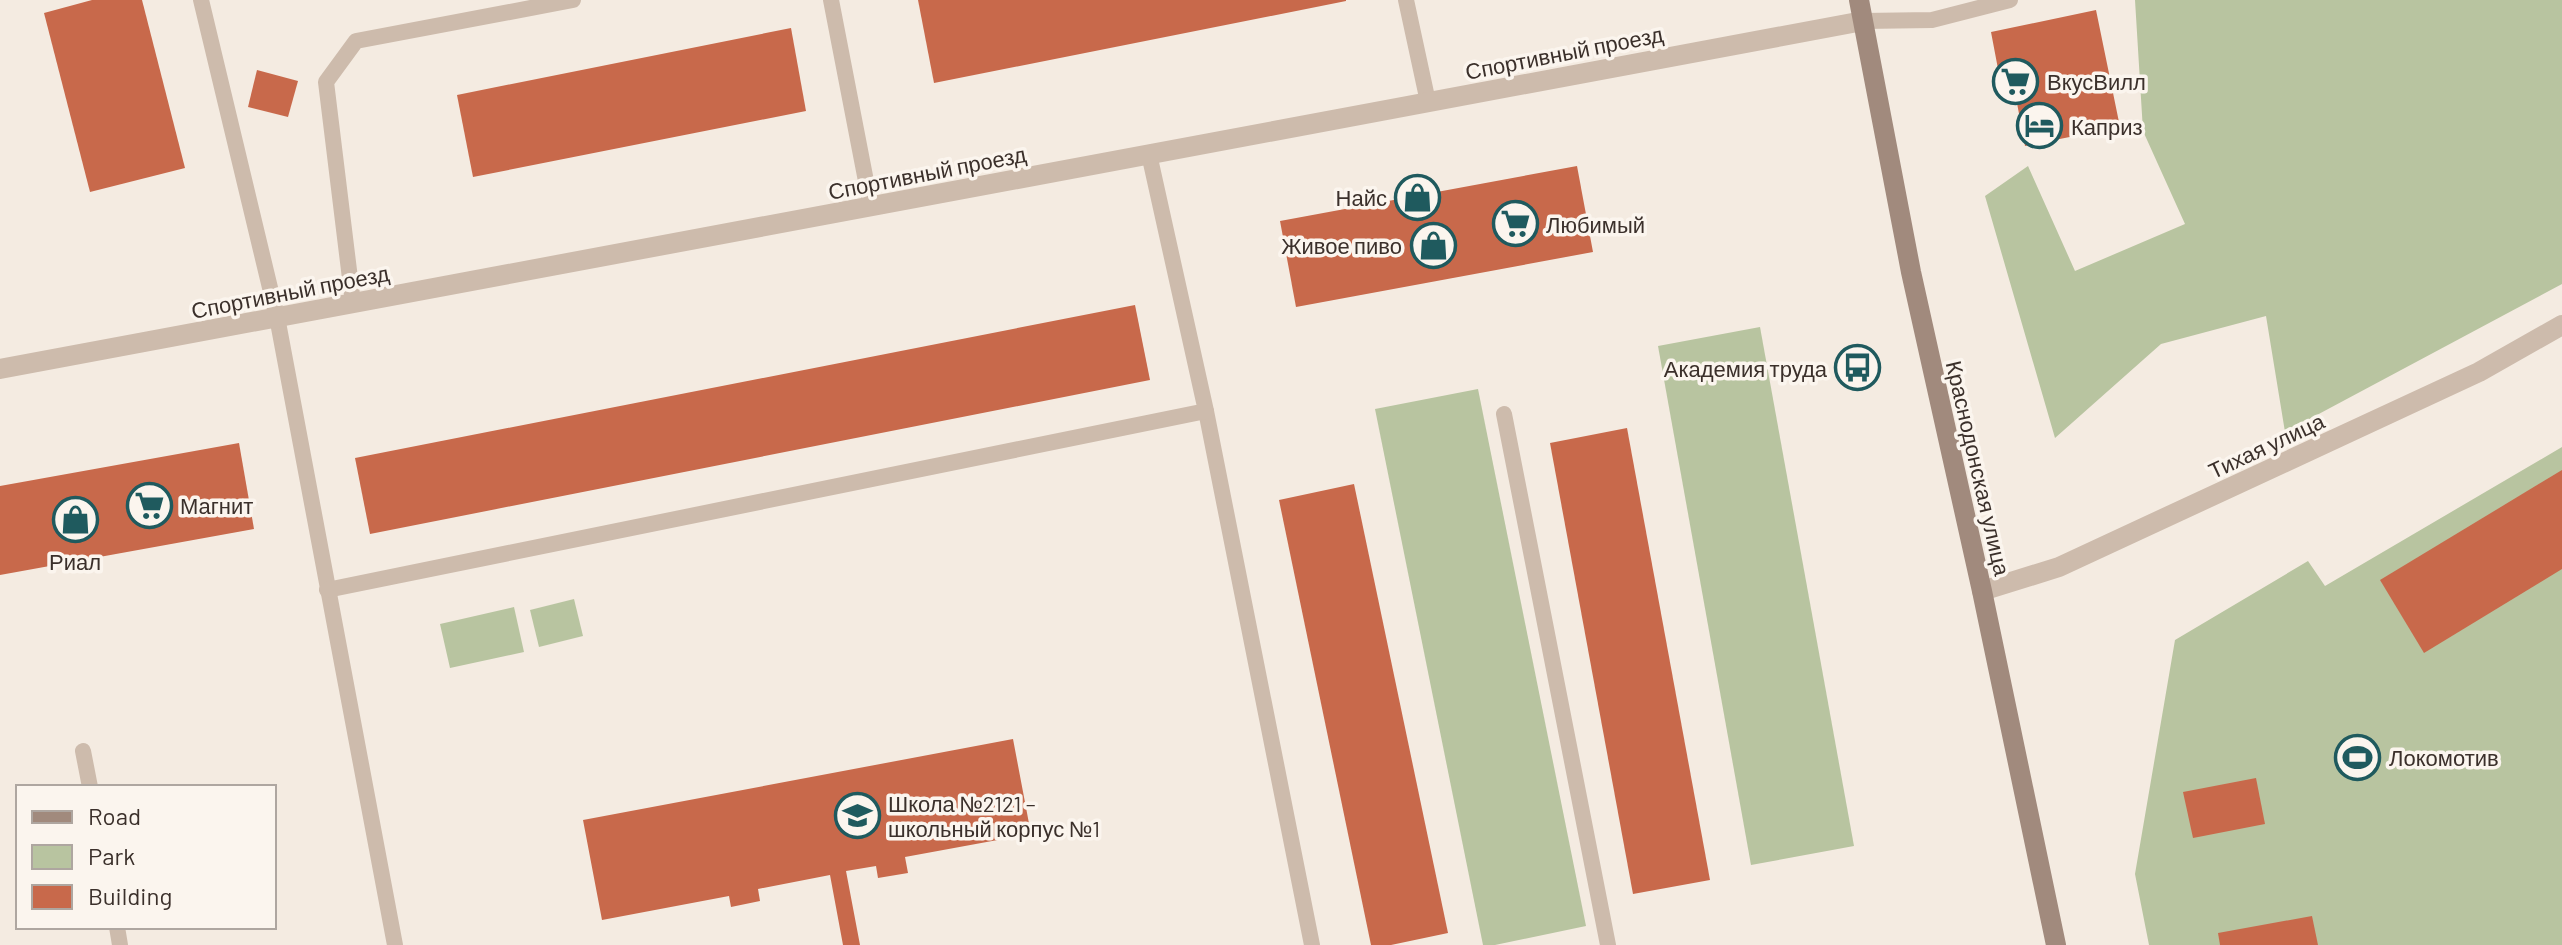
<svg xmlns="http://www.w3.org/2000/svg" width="2562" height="945" viewBox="0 0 2562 945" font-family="Barlow,sans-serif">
<rect width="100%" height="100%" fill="#f4ebe1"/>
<g fill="#b8c4a0">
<polygon points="2135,0 2562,0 2562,284 2285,432 2266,316 2161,344 2055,438 1985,196 2028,166 2075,271 2185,224 2143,131"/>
<polygon points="1760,327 1854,846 1751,865 1658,346"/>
<polygon points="1478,389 1586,926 1495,945 1483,945 1375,409"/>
<polygon points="2562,447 2562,945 2149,945 2135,874 2175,640 2308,561 2325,586"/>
<polygon points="574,599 583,636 539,647 530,610"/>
<polygon points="514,607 524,652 450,668 440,624"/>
</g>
<g fill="#c8694b">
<polygon points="92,0 142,0 185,168 90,192 44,13"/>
<polygon points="918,0 1346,0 1346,1 934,83"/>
<polygon points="2096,10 2120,127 2025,146 2014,87 2002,90 1991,32"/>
<polygon points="791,28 806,111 473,177 457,95"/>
<polygon points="257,70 298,81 288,117 248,107"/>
<polygon points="1577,166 1593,252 1296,307 1280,221"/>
<polygon points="1135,305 1150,380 370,534 355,458"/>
<polygon points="1627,428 1710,880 1633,894 1550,443"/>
<polygon points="239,443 254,529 0,575 0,486"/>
<polygon points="2562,470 2562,569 2424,653 2380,580"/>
<polygon points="1354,484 1448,933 1391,945 1371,945 1279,500"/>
<polygon points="1013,739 1031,834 905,857 908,873 878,878 876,866 846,871 860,945 843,945 830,875 758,889 760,901 731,907 729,896 602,920 583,820"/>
<polygon points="2256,778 2265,824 2193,838 2183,792"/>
<polygon points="2312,916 2318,945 2220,945 2218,933"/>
</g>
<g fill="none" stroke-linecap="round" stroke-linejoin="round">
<g stroke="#cdbbac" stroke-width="16">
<polyline points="201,0 277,317 395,945"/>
<polyline points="831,0 871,207"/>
<polyline points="1406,0 1428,102"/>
<polyline points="1863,21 1932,20 2010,0"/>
<polyline points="353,303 326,82 356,41 573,0"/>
<polyline points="1206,411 1312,945"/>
<polyline points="1504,414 1608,945"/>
<polyline points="327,590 1206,411 1149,154"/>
<polyline points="83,751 90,787"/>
<polyline points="117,927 120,945"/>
</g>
<g stroke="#cdbbac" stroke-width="20">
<polyline points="0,369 1863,21"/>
<polyline points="1982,591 2059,567 2479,372 2562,325"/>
</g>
<polyline stroke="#a18a7d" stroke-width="20" points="1859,0 1911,272 1982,591 2056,945"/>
</g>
<defs>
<symbol id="supermarket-ring" viewBox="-11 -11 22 22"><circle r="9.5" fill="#fbf5ee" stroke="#1f5a5e" stroke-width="1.5"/><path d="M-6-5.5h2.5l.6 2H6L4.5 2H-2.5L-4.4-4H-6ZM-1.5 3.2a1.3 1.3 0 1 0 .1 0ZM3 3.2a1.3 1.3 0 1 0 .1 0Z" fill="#1f5a5e"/></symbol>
<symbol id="hotel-ring" viewBox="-11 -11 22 22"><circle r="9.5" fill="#fbf5ee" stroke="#1f5a5e" stroke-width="1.5"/><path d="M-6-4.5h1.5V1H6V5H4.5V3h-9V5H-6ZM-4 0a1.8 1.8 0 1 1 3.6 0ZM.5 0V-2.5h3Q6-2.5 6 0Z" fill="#1f5a5e"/></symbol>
<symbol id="shop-ring" viewBox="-11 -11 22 22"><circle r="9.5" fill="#fbf5ee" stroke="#1f5a5e" stroke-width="1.5"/><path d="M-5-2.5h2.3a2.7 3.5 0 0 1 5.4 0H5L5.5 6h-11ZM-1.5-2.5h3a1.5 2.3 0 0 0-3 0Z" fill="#1f5a5e"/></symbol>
<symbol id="bus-ring" viewBox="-11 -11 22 22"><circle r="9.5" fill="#fbf5ee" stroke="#1f5a5e" stroke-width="1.5"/><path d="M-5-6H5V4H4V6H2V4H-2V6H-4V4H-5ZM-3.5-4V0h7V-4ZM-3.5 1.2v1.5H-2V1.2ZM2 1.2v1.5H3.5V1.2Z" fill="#1f5a5e"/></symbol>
<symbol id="stadium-ring" viewBox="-11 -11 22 22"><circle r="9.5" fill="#fbf5ee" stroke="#1f5a5e" stroke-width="1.5"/><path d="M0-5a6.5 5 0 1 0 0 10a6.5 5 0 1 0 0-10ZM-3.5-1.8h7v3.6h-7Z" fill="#1f5a5e"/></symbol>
<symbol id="school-ring" viewBox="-11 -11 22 22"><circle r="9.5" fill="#fbf5ee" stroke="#1f5a5e" stroke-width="1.5"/><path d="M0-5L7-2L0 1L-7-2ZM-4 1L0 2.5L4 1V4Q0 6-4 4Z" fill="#1f5a5e"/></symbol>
</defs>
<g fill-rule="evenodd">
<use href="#supermarket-ring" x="1990" y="56" width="51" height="51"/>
<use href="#hotel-ring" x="2014" y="100" width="51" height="51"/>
<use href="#shop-ring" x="1392" y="172" width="51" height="51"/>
<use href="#supermarket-ring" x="1490" y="198" width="51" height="51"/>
<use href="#shop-ring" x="1408" y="220" width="51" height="51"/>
<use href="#bus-ring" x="1832" y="342" width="51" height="51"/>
<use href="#supermarket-ring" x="124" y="480" width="51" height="51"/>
<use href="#shop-ring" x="50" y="494" width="51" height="51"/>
<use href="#stadium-ring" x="2332" y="732" width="51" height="51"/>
<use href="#school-ring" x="832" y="790" width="51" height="51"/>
</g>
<g text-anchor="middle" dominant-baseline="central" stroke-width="7" stroke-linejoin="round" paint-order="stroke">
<g font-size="22" fill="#3b302b" stroke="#fbf5ee">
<text transform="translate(1564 52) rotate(-11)">Спортивный проезд</text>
<text transform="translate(927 172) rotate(-11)">Спортивный проезд</text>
<text transform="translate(290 291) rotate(-11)">Спортивный проезд</text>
<text transform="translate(2266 445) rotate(-25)">Тихая улица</text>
<text transform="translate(1979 468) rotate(77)">Краснодонская улица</text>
</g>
<g font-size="22" fill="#3b302b" stroke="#fbf5ee" text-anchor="start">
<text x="2047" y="81">ВкусВилл</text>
<text x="2071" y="126">Каприз</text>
<text x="1387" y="197" text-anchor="end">Найс</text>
<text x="1546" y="224">Любимый</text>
<text x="1402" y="245" text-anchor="end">Живое пиво</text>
<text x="1827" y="368" text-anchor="end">Академия труда</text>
<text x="180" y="505">Магнит</text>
<text x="75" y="561" text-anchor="middle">Риал</text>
<text x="2389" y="757">Локомотив</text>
<text x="888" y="803">Школа №2121 –<tspan x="888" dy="25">школьный корпус №1</tspan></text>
</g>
</g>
<rect x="16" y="785" width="260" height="144" fill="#fbf5ee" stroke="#aea6a0" stroke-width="2"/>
<rect x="32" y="811" width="40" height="12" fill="#a18a7d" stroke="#aea6a0" stroke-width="2"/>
<text x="88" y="825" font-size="24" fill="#3b302b">Road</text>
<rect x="32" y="845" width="40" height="24" fill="#b8c4a0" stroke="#aea6a0" stroke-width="2"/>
<text x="88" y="865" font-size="24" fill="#3b302b">Park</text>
<rect x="32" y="885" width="40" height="24" fill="#c8694b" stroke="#aea6a0" stroke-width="2"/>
<text x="88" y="905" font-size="24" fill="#3b302b">Building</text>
</svg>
